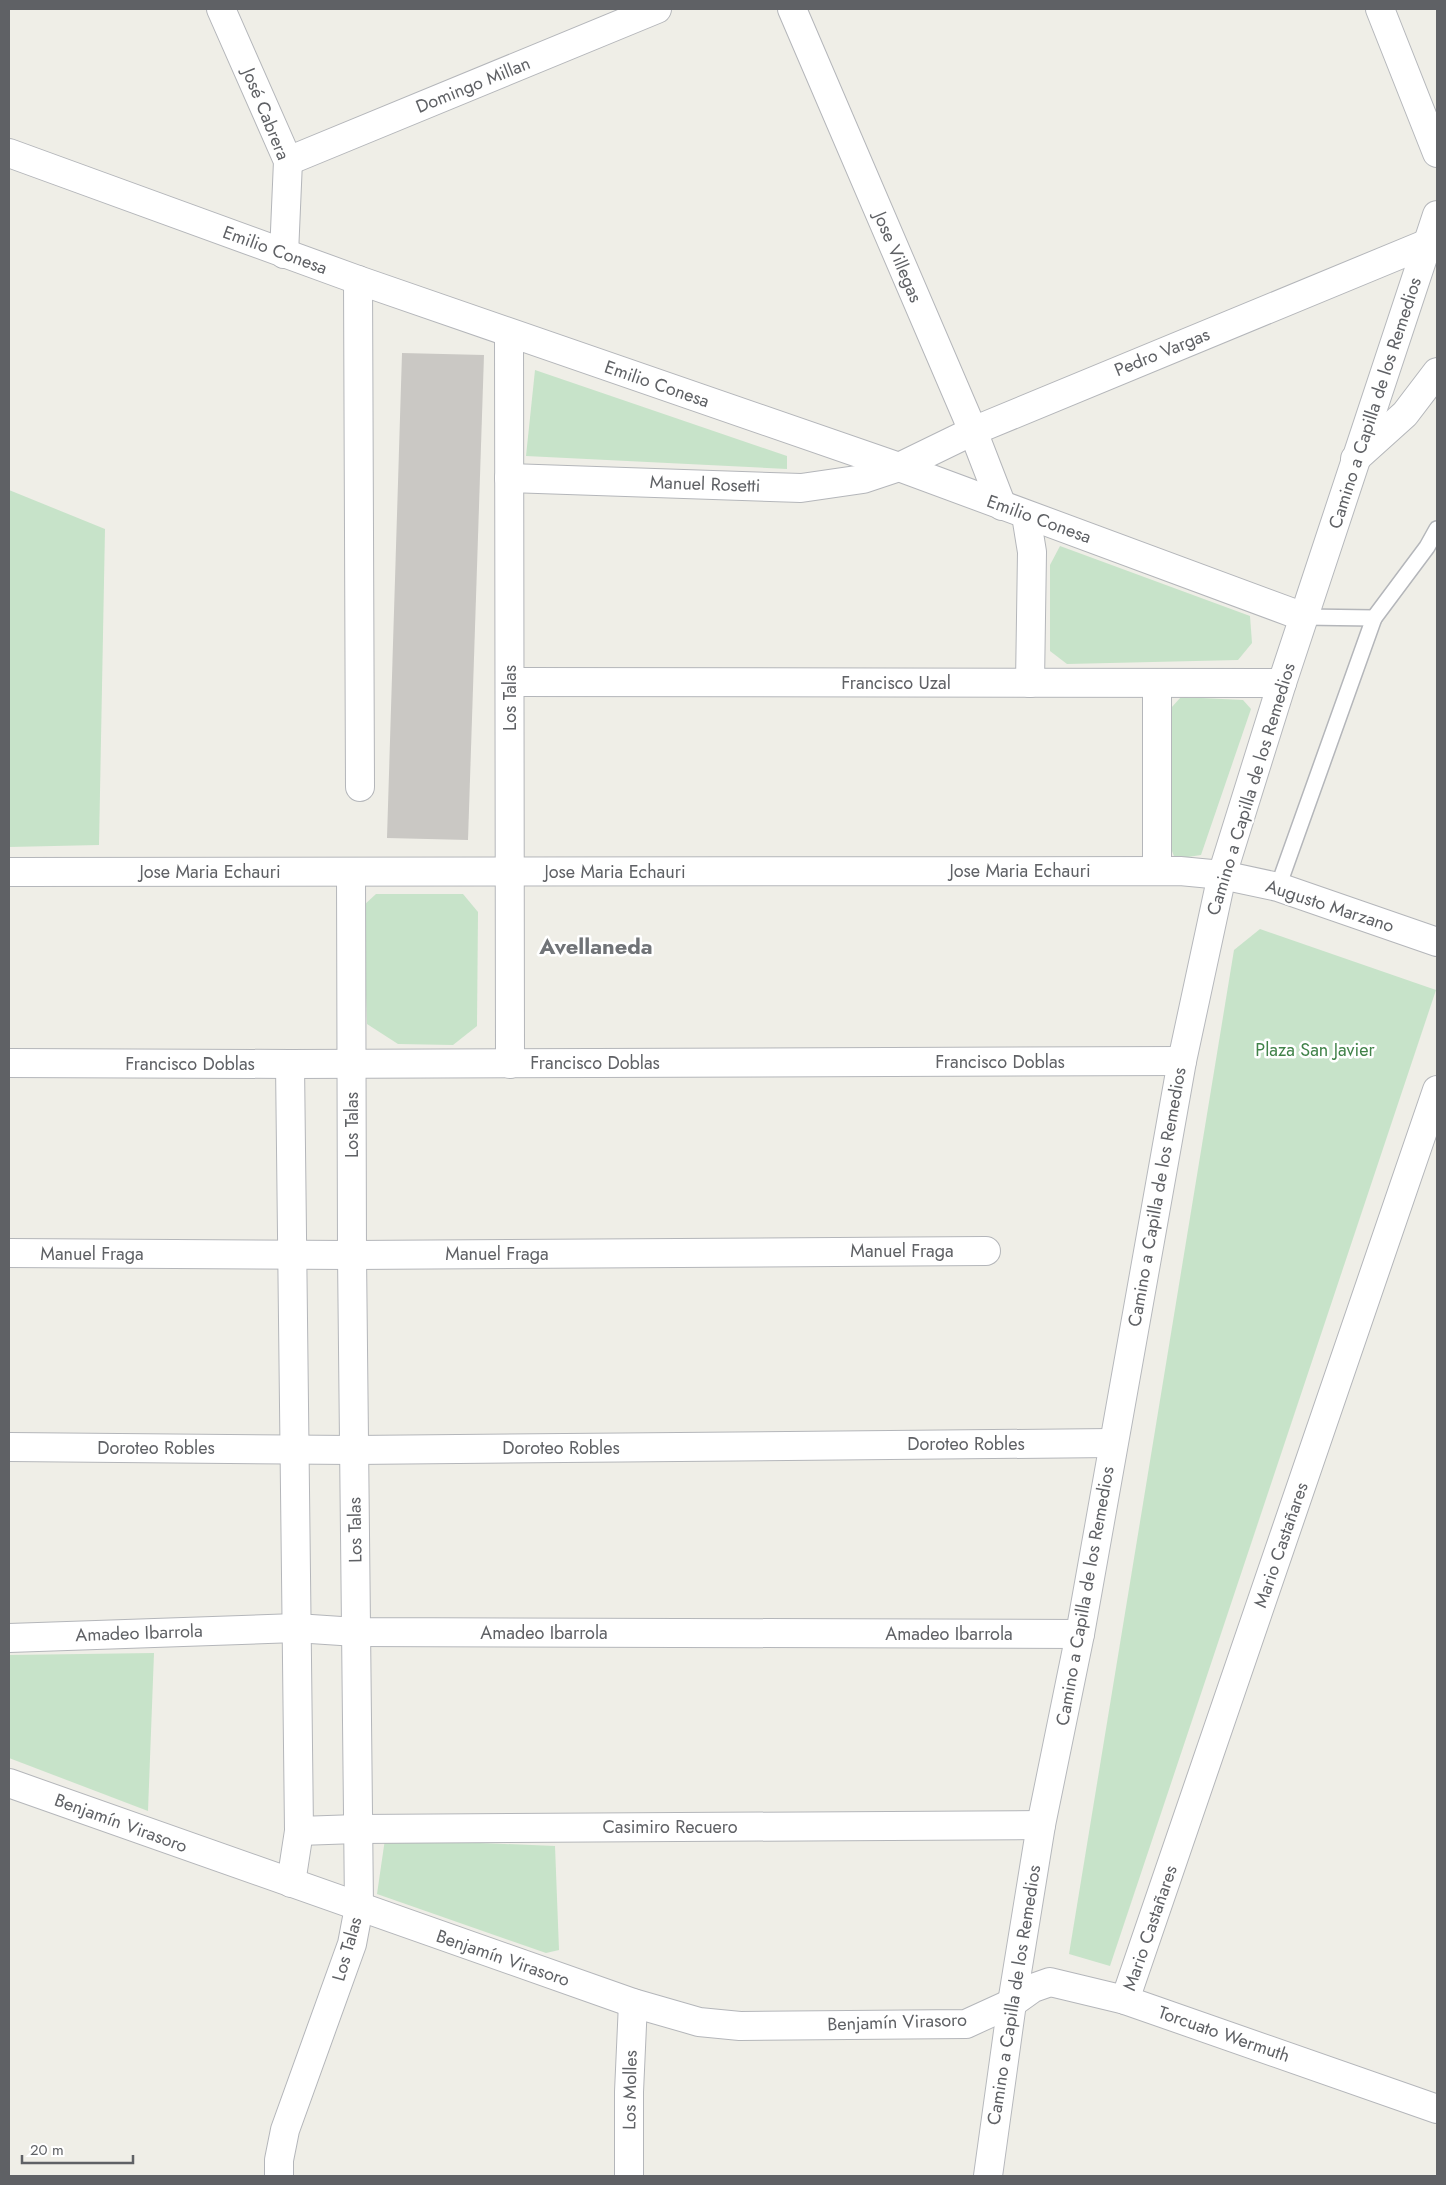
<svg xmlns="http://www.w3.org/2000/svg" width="1446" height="2185" viewBox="0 0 1446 2185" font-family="Jost,sans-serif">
<rect width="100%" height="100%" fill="#efeee7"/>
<g fill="#c7e3c9">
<polygon points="535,370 787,456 787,469 526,456"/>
<polygon points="9,490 105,529 99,845 9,847"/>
<polygon points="1060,546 1250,616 1252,643 1238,660 1067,664 1050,651 1050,565"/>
<polygon points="1181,697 1243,700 1251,709 1201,855 1175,859 1169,843 1171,708"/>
<polygon points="376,894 463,894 478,912 477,1026 453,1045 398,1044 367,1024 363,906"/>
<polygon points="1260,929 1436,990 1110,1966 1069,1954 1234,950"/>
<polygon points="154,1653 148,1811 9,1758 9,1655"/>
<polygon points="385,1839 555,1846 559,1950 546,1953 377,1894"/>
</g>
<polygon fill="#cac8c4" points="402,353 484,355 468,840 387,838"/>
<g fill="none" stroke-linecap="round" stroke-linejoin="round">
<defs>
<g id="lane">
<polyline points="1304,617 1374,618 1427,547 1437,529"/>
<polyline points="1278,887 1374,618"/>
</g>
<g id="street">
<polyline points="221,9 288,161 284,254"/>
<polyline points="792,9 973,431 1002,506"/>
<polyline points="9,153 358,280 899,467 1304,617"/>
<polyline points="288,161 657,9"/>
<polyline points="358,280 360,787"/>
<polyline points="509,333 510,1064"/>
<polyline points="1355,459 1405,414 1437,372"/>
<polyline points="509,478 801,488 863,479 899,467 973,431 1428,243"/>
<polyline points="1026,515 1032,552 1030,683"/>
<polyline points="510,682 1282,683"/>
<polyline points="1157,683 1157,871"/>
<polyline points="9,872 1180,871 1222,875 1278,887 1437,942"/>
<polyline points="9,1063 290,1064 1182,1061"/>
<polyline points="290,1064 299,1831 291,1883"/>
<polyline points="9,1253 352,1255 986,1251"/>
<polyline points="9,1447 354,1450 1112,1443"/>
<polyline points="9,1638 296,1628 356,1632 1080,1634"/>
<polyline points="9,1783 633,2003 699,2022 740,2026 966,2024 1012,2003 1033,1988 1050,1982 1125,2000 1437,2109"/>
<polyline points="299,1831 357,1829 1041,1825"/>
<polyline points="1125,2000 1437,1090"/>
<polyline points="279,2176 279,2160 285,2130 352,1944 359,1907 352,1255 351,872"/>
<polyline points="629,2176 629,2092 633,2003"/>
</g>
<g id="secondary">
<polyline points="1380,9 1437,153"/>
<polyline points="988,2176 1012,2003 1041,1825 1080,1634 1182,1061 1222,875 1282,683 1437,215"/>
</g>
</defs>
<use href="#lane" stroke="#b4b6ba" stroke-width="18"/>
<use href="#street" stroke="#b4b6ba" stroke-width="30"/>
<use href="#secondary" stroke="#b6b8bc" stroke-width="30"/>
<use href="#lane" stroke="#fff" stroke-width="15"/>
<use href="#street" stroke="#fff" stroke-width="28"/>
<use href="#secondary" stroke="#fff" stroke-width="28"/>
</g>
<g text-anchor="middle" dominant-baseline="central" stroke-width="5" stroke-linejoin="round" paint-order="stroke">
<g font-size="18" fill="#5f6165" stroke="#fff">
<text transform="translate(473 85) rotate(-22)">Domingo Millan</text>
<text transform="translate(266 114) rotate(68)">José Cabrera</text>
<text transform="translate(275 250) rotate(20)">Emilio Conesa</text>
<text transform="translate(898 257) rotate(67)">Jose Villegas</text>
<text transform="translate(1162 352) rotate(-22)">Pedro Vargas</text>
<text transform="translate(657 384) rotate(19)">Emilio Conesa</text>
<text transform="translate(1375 403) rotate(-72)">Camino a Capilla de los Remedios</text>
<text transform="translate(705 484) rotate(2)">Manuel Rosetti</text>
<text transform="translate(1039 519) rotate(20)">Emilio Conesa</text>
<text x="896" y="683">Francisco Uzal</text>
<text transform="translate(510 698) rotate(-90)">Los Talas</text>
<text transform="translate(1251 789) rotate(-73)">Camino a Capilla de los Remedios</text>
<text x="1020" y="871">Jose Maria Echauri</text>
<text x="210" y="872">Jose Maria Echauri</text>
<text x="615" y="872">Jose Maria Echauri</text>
<text transform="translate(1330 906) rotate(18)">Augusto Marzano</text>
<text x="1000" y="1062">Francisco Doblas</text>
<text x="595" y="1063">Francisco Doblas</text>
<text x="190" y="1064">Francisco Doblas</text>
<text transform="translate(352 1125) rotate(-90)">Los Talas</text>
<text transform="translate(1157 1197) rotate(-80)">Camino a Capilla de los Remedios</text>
<text x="902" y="1251">Manuel Fraga</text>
<text x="92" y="1254">Manuel Fraga</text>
<text x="497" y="1254">Manuel Fraga</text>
<text x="966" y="1444">Doroteo Robles</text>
<text x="156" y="1448">Doroteo Robles</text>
<text x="561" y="1448">Doroteo Robles</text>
<text transform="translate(355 1530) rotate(-91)">Los Talas</text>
<text transform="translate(1281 1545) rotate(-71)">Mario Castañares</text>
<text transform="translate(1085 1596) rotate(-80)">Camino a Capilla de los Remedios</text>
<text transform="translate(139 1633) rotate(-2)">Amadeo Ibarrola</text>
<text x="544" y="1633">Amadeo Ibarrola</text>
<text x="949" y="1634">Amadeo Ibarrola</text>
<text transform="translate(121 1823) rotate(20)">Benjamín Virasoro</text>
<text x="670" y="1827">Casimiro Recuero</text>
<text transform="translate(1150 1928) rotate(-71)">Mario Castañares</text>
<text transform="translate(347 1949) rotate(-74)">Los Talas</text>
<text transform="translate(503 1958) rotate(19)">Benjamín Virasoro</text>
<text transform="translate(1014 1995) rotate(-81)">Camino a Capilla de los Remedios</text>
<text transform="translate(897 2022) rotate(-2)">Benjamín Virasoro</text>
<text transform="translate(1224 2034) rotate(19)">Torcuato Wermuth</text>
<text transform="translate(630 2090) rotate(-89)">Los Molles</text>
</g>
<g font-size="18" fill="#418249" stroke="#fff">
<text x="1315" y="1050">Plaza San Javier</text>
</g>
<g font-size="22" font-weight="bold" fill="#707377" stroke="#fff">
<text x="596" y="946">Avellaneda</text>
</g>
</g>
<rect width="1446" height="2185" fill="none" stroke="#5f6165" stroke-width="20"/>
<path d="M22 2155v8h111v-8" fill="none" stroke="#5f6165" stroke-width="2.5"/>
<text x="30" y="2155" font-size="15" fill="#5f6165" stroke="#ffffff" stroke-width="4" paint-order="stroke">20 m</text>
</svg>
